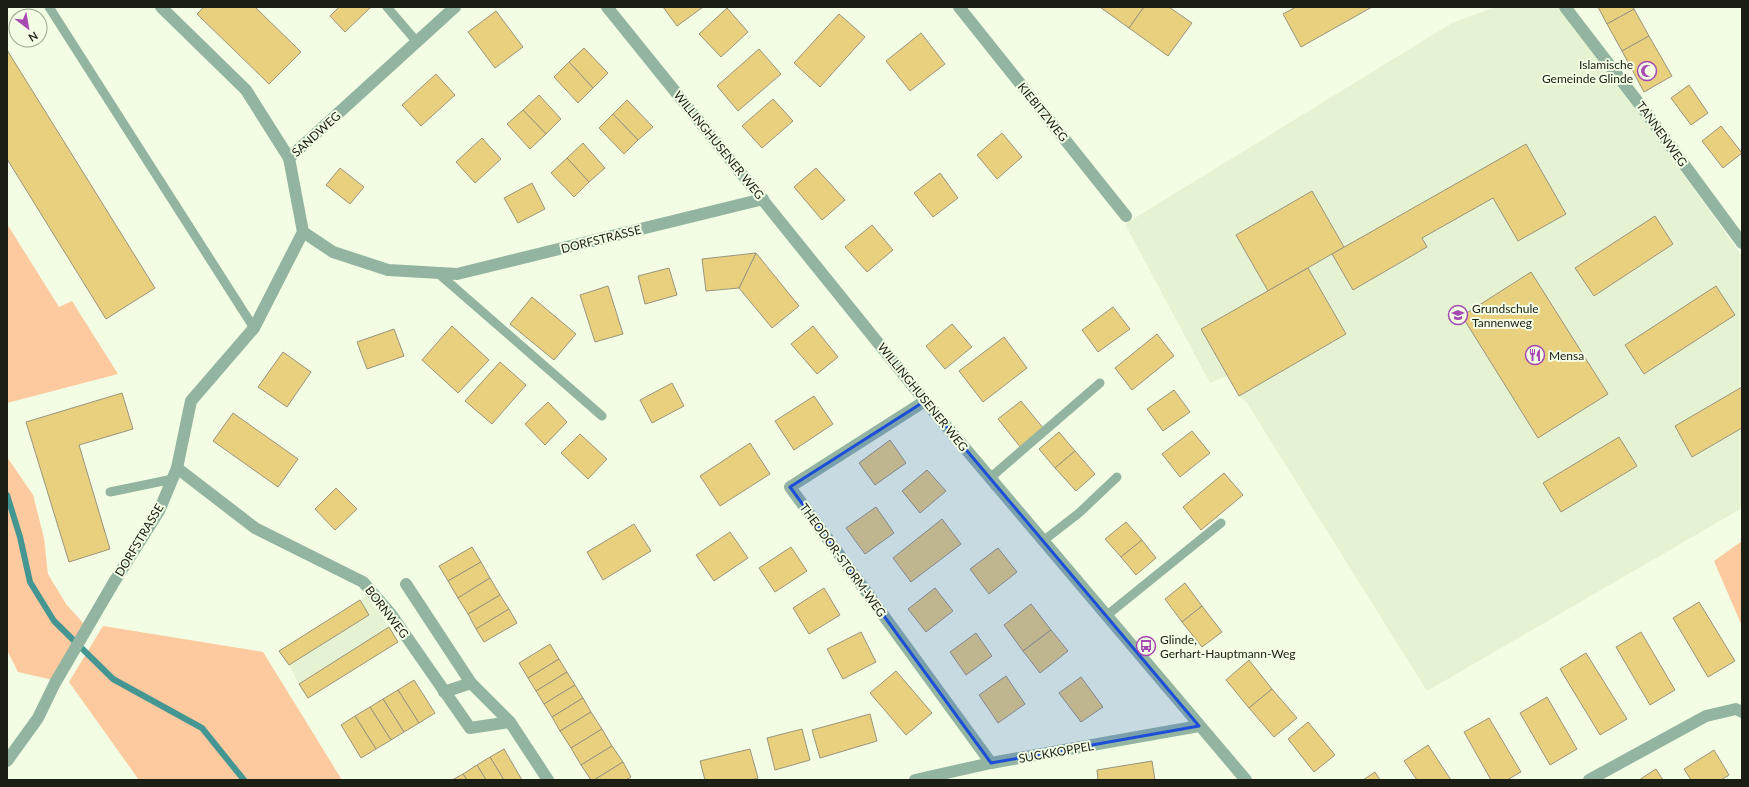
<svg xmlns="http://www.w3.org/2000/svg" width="1749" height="787" viewBox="0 0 1749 787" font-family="Lato,sans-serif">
<rect width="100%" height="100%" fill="#f2fde4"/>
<g fill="#e5f3d3">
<polygon points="1496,7 1562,7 1742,256 1742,508 1427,691 1247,403 1239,396 1230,375 1210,383 1125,224 1452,23"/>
<polygon points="367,595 389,627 299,684 289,665 369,615 360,600"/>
</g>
<g fill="#fdc99e">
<polygon points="7,224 59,307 72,301 118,374 7,403"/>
<polygon points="7,457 33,495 44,538 48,574 66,604 85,625 53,680 18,672 7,650"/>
<polygon points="1742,541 1742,626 1714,561"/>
<polygon points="103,626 263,652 342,780 139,780 69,682"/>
</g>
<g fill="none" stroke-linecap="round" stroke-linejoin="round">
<polyline stroke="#439691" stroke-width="6" points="7,495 20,537 30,582 54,621 113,679 202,728 244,780"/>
</g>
<g fill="#e8d07e" stroke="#9b947d">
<polygon points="204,7 255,7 301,52 269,84 197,14"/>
<polygon points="339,7 369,7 370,8 345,32 330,16"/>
<polygon points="663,7 703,7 677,26"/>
<polygon points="1100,7 1144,7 1129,28"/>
<polygon points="1144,7 1169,7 1192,23 1168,56 1129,28"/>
<polygon points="1296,7 1372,7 1301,47 1283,14"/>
<polygon points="1598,7 1633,7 1634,9 1607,24"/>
<polygon points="727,8 748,32 721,57 699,34"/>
<polygon points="1634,9 1649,36 1622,51 1607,24"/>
<polygon points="496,11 523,47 495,68 468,32"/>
<polygon points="839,14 865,37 820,87 794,63"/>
<polygon points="921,33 945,64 910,91 886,61"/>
<polygon points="1649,36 1672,76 1644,92 1622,51"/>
<polygon points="584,48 608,73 593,88 569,62"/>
<polygon points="759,49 781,74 738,111 717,86"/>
<polygon points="7,50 155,288 106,319 7,159"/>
<polygon points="569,62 593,88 578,103 554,77"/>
<polygon points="436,74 455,95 421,126 402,105"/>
<polygon points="1689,85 1708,113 1691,125 1671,98"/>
<polygon points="539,95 561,119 546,134 523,110"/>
<polygon points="773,99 793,121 762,148 742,126"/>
<polygon points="627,100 653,127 638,140 613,114"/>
<polygon points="523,110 546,134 530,149 507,124"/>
<polygon points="613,114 638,140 624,154 599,128"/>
<polygon points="1721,126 1742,153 1723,168 1702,141"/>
<polygon points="1002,133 1022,157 997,179 977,155"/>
<polygon points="482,138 501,159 475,183 456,162"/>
<polygon points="583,143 605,168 589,182 567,158"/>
<polygon points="1526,144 1566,214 1518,241 1493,198 1422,238 1427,247 1353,290 1332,254"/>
<polygon points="567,158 589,182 574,197 551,173"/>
<polygon points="340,168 364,187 350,204 326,185"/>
<polygon points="816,168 845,200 822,220 794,187"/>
<polygon points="940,173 958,198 933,217 914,193"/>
<polygon points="532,183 545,209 518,223 504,198"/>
<polygon points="1312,191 1344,247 1268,291 1236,235"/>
<polygon points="1655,216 1673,244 1594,296 1575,268"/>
<polygon points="872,225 893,250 867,272 845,247"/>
<polygon points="756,253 799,306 772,328 739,288"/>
<polygon points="756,253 739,288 706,291 702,259"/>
<polygon points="669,268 677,295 645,304 638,276"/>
<polygon points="1308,268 1346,334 1239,396 1201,329"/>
<polygon points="1531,272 1608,394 1538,438 1462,316"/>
<polygon points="608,286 623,334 595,342 580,295"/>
<polygon points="1716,286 1735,315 1644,374 1625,345"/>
<polygon points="532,297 576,334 554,360 510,324"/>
<polygon points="1113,307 1130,329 1098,352 1082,330"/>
<polygon points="952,324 972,347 945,369 926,346"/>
<polygon points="452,326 489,360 458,393 422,360"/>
<polygon points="813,326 838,357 817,374 791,344"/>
<polygon points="394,329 404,356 367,369 357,342"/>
<polygon points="1157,334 1174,356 1132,390 1115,368"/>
<polygon points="1004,337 1027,368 983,402 959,371"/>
<polygon points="283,352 311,372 287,407 258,387"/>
<polygon points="500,362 526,385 492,424 465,401"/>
<polygon points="672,383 684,406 652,423 640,400"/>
<polygon points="1742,387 1742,428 1692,457 1675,426"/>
<polygon points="1174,390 1190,412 1163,431 1147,409"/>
<polygon points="122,393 133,429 79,445 110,549 69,562 26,422"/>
<polygon points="814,396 833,424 794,450 775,421"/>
<polygon points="1021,401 1044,429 1021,448 998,419"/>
<polygon points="548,402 567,422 545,445 525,424"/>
<polygon points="233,413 298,459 278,487 213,441"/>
<polygon points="1192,431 1210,453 1180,477 1162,454"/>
<polygon points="1059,432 1075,451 1055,468 1039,449"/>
<polygon points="580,434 607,459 588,479 561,453"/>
<polygon points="1619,437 1637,466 1561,512 1543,483"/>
<polygon points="890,440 906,463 875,485 859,463"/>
<polygon points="750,443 770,474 720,506 700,476"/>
<polygon points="1075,451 1095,474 1076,491 1055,468"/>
<polygon points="927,470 946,491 920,513 902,491"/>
<polygon points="1224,473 1243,495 1201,530 1183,507"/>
<polygon points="336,488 357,509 335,530 315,509"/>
<polygon points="876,507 894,533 865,554 846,528"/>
<polygon points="942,519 961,544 911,582 893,558"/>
<polygon points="1126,522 1142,540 1121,557 1105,539"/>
<polygon points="634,524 651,551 603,580 587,552"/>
<polygon points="730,532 748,558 714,581 696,555"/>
<polygon points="1142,540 1156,558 1136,575 1121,557"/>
<polygon points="472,547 481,562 448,581 439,566"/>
<polygon points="791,547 807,571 775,592 759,568"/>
<polygon points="998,548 1017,572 989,594 970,569"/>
<polygon points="481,562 490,578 458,598 448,581"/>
<polygon points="490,578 500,595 468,614 458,598"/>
<polygon points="1185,583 1202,606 1182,622 1165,599"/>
<polygon points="824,588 840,615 809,634 793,608"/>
<polygon points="935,588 953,611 926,632 908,609"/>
<polygon points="500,595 509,609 476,629 468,614"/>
<polygon points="360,600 369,615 289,665 279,651"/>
<polygon points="1699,602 1735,661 1708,677 1673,618"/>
<polygon points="1031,604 1051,630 1023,651 1004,625"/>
<polygon points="1202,606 1222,632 1202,647 1182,622"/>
<polygon points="509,609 517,623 484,642 476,629"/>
<polygon points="389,627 398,642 308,698 299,684"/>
<polygon points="1051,630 1068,651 1040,673 1023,651"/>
<polygon points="861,632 876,662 843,679 827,649"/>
<polygon points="1641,632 1675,690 1650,705 1616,647"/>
<polygon points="976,633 992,656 966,675 950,652"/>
<polygon points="550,644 559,659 528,678 519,663"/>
<polygon points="1586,653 1627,719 1600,735 1560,669"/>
<polygon points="559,659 567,672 536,691 528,678"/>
<polygon points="1249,660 1272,689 1249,708 1226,680"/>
<polygon points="896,671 932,713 906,735 870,693"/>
<polygon points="567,672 575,685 544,704 536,691"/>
<polygon points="1006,676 1025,704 998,723 979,695"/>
<polygon points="1081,677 1103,707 1081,722 1059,693"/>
<polygon points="414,680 435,713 419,723 398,690"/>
<polygon points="575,685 583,698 552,717 544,704"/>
<polygon points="1272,689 1297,718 1274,737 1249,708"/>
<polygon points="398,690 419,723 404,732 383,699"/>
<polygon points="1547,697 1577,749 1550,765 1520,713"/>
<polygon points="583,698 591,712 560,731 552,717"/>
<polygon points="383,699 404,732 391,740 370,707"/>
<polygon points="370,707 391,740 376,749 355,716"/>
<polygon points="591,712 602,729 571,748 560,731"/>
<polygon points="870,714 877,741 820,758 812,730"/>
<polygon points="355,716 376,749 361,758 341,725"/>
<polygon points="1489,718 1521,772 1507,780 1491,780 1464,732"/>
<polygon points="1308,722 1335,755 1314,772 1288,739"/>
<polygon points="602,729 612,746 581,765 571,748"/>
<polygon points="802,729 810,760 775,770 767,738"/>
<polygon points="1428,745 1451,780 1417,780 1404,761"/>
<polygon points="612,746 623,762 594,780 591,780 581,765"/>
<polygon points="504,749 522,780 504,780 490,757"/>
<polygon points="750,749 758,778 751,780 705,780 700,761"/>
<polygon points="1714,750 1729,775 1721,780 1691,780 1684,769"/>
<polygon points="490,757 504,780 486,780 477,765"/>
<polygon points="1152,761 1155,780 1098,780 1097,770"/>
<polygon points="623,762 631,777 626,780 594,780"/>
<polygon points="477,765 486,780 467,780 463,774"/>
<polygon points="1656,769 1663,780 1639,780"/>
<polygon points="1375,772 1380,780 1363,780"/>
<polygon points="463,774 467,780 452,780"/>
</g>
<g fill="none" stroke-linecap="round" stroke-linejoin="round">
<g stroke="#92b4a0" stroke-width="9">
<polyline points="49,7 254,328"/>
<polyline points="387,7 417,42"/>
<polyline points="439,274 602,416"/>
<polyline points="990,478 1100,383"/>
<polyline points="110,492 173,479"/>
<polyline points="1043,541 1079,513 1117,477"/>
<polyline points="1106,616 1221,523"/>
</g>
<g stroke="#92b4a0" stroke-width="12">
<polyline points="607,7 925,401 1246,780"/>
<polyline points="959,7 1126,216"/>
<polyline points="1565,7 1641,106 1742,243"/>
<polyline points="289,158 455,7"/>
<polyline points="303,232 333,252 388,270 457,274 763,199"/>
<polyline points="925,401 790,487 991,763"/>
<polyline points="177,468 255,528 363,582 390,613 470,728 510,722 548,780"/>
<polyline points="406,584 471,683 510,722"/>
<polyline points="444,692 471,683"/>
<polyline points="7,761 38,718 55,683 114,582 159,511 177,468 191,401 254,328 303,232 289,158 246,90 161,7"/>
<polyline points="915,780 991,763 1199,726"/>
<polyline points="1589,780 1706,716 1736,709 1742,712"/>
</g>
</g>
<path fill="#1d4ed8" fill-opacity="0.2" stroke="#1d4ed8" stroke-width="3" stroke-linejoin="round" d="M925 401 1199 726 991 763 790 487Z"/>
<defs>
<symbol id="mosque-ring" viewBox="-11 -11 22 22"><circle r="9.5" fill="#f2fde4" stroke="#a549b3" stroke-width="1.5"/><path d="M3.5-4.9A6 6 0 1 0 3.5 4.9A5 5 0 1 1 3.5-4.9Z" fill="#a549b3"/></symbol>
<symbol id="school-ring" viewBox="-11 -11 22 22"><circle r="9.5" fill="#f2fde4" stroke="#a549b3" stroke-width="1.5"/><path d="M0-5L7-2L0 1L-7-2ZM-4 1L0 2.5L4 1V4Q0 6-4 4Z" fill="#a549b3"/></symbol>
<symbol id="restaurant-ring" viewBox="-11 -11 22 22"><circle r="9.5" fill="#f2fde4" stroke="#a549b3" stroke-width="1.5"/><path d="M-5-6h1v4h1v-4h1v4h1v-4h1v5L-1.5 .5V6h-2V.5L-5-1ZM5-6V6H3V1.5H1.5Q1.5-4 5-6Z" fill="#a549b3"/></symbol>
<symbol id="bus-ring" viewBox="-11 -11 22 22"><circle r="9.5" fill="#f2fde4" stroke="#a549b3" stroke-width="1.5"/><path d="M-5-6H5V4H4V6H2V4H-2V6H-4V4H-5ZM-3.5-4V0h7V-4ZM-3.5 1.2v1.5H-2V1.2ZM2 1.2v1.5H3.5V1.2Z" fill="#a549b3"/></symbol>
</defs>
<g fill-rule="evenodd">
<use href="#mosque-ring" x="1636" y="60" width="22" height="22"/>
<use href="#school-ring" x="1447" y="304" width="22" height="22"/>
<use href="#restaurant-ring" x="1524" y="344" width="22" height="22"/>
<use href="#bus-ring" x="1135" y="635" width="22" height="22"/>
</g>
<g text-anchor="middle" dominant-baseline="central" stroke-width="4" stroke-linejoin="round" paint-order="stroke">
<g font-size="12" fill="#1a1e15" stroke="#f2fde4" text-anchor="start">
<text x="1633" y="64" text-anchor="end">Islamische<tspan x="1633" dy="14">Gemeinde Glinde</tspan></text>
<text x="1472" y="308">Grundschule<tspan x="1472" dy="14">Tannenweg</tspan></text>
<text x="1549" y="355">Mensa</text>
<text x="1160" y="639">Glinde,<tspan x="1160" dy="14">Gerhart-Hauptmann-Weg</tspan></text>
</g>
<g font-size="12" fill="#1a1e15" stroke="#f2fde4">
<text transform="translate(1043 112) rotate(51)">KIEBITZWEG</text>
<text transform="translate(316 134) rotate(-42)">SANDWEG</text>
<text transform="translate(1662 134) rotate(54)">TANNENWEG</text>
<text transform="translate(719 145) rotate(51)">WILLINGHUSENER WEG</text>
<text transform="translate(601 239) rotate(-14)">DORFSTRASSE</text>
<text transform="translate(923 397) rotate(51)">WILLINGHUSENER WEG</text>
<text transform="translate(139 540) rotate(-59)">DORFSTRASSE</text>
<text transform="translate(843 560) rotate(54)">THEODOR-STORM-WEG</text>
<text transform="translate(387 612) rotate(52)">BORNWEG</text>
<text transform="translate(1056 752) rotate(-10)">SUCKKOPPEL</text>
</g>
</g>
<rect width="1749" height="787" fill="none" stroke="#1a1e15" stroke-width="16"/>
<g transform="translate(28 28) rotate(149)"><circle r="19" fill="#f2fde4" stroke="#9ca491"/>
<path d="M0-3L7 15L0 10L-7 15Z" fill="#a549b3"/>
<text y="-6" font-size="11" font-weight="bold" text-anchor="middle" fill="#1a1e15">N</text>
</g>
</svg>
